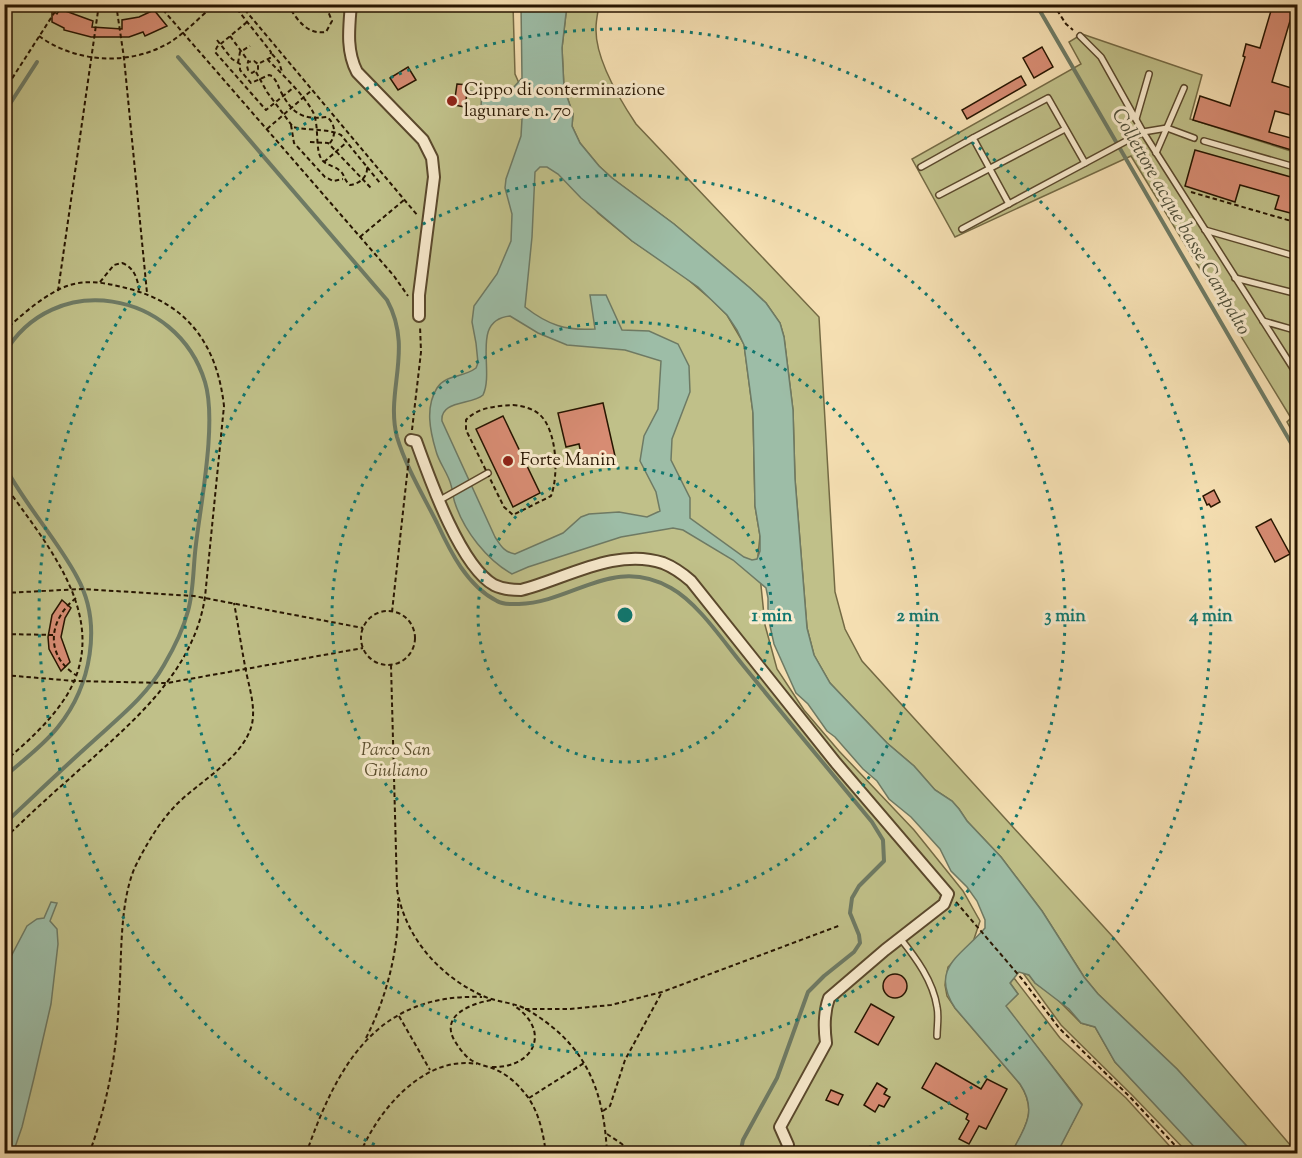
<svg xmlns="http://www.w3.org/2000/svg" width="1302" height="1158" viewBox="0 0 1302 1158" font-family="'Sorts Mill Goudy',serif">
<rect width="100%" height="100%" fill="#f5dfb2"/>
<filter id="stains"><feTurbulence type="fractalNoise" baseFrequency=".00333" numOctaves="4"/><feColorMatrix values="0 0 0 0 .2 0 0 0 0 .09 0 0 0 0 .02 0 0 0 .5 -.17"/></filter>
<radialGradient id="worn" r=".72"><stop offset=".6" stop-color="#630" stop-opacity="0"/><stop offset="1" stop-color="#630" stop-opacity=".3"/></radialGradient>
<g fill="#c0c089" stroke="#746a44" stroke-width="1.5">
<path d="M5 5H513L515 74 549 151 598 213 632 241 679 272 713 301 727 315 744 344 753 413 755 506 760 536 758 556 765 625 777 669 804 710 839 751 914 830 963 891 980 921 973 942 948 967 945 985 947 996 955 1008 1020 1084C1038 1111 1025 1128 1011 1154H5Z"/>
<path d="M567 5H599C598 12 596 20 596 28 595 58 620 100 636 124L819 317 835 592 845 629 862 661 1113 937 1297 1153H1253L1177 1069 1098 994 1084 977 1042 911 1001 857 967 821 959 809 952 801 935 790 914 766 887 743 830 683 814 655 807 628 795 479 793 410 784 337 780 323 766 303 750 288 674 224 612 178 599 166 580 143 572 126 573 114 564 88 562 48Z"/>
<polygon points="1082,34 1202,75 1190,119 1297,153 1297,440 1287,422 1291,418 1131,156 955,237 912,159 1081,64 1069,42"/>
<polygon points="1023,973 1029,975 1035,983 1055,997 1081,1023 1095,1027 1115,1062 1201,1153 1188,1153 1132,1095 1061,1025"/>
<polygon points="1014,978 1060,1038 1126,1098 1176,1153 1057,1153 1082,1104 1005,1006 1018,994 1010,983"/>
</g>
<g fill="#9dbda7" stroke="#6e7a64" stroke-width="1.5" fill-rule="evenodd">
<path d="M521 5H567L562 48 564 88 573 114 572 126 580 143 599 166 612 178 674 224 750 288 766 303 780 323 784 337 793 410 795 479 807 628 814 655 830 683 887 743 914 766 935 790 952 801 959 809 967 821 1001 857 1042 911 1084 977 1098 994 1177 1069 1253 1153H1200L1115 1062 1095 1027 1081 1023 1069 1009 1035 983 1029 975 1019 972 1010 983 1018 994 1006 1006 1082 1105 1057 1153H1011C1025 1128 1038 1111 1020 1084L955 1008C929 968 961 956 985 928V920L977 901 967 887 951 871 940 849 911 817 889 799 877 781 863 769 835 737 827 731 808 704 796 693 774 644 768 617V598L766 588 733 560 683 530 673 528 621 537 528 567 512 574C487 560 464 531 455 503 453 498 453 491 451 485 448 473 439 463 436 451 430 431 425 407 437 388 446 374 463 378 476 368L478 363 476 343 472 322 474 306 497 274 511 241 512 214 505 188 506 179 521 136 522 119 500 111 481 108 482 86 513 88 522 78ZM540 167H547L558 174 581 198 632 241 698 287 727 315 737 330 744 345 753 413 755 506 760 536V551L757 559 752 560 744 557 690 518V498L671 460 672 439 690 392 689 366 678 344 649 331 622 330 606 295H590L595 329C566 331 548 325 525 307L532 237 535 172ZM510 316 538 333 567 345 625 350 661 361 658 409 644 436 640 461 656 492 660 511 647 517 619 512 589 514 581 517 563 533 515 554C504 552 501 546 495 537L442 421C440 400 472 405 483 395 495 370 470 320 510 316Z"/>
<polygon points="51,902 57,903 50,921 57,929 58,944 51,1004 34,1078 22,1127 13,1153 5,1153 5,968 27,926 37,919 44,918"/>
</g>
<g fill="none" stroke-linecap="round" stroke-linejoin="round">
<g stroke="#6e7a64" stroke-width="4">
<polyline points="1036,4 1298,455"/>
<path d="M178 57 387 300C414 350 385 390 397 437 406 467 423 495 437 523 450 551 467 586 497 601 503 605 511 604 519 604 574 602 613 555 671 588 698 603 723 641 742 664 785 717 828 769 872 822L883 840 884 861 859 886 852 898 850 913 859 935 860 943 854 952 824 976 808 992 777 1078 743 1140 740 1154"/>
<polyline points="462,90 484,96"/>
<polyline points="4,113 37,62"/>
<path d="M4 354C53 269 177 290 205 382 217 421 201 502 196 544 193 566 194 590 188 611 183 630 174 648 164 665 146 697 117 719 90 744 61 770 33 797 4 824"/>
<path d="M4 465C25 505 56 538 77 577 103 624 91 686 58 727 43 746 22 761 4 777"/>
</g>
</g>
<g fill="#d78c73" stroke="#271500" stroke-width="1.5">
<polygon points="1273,4 1295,4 1272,82 1298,90 1298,117 1275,111 1269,132 1298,140 1298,152 1193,120 1200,96 1230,106 1245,57 1243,56 1246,44 1260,48"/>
<polygon points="60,9 93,21 92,27 122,29 122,20 139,17 154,10 167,26 145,36 143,32 129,37 91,37 64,30 64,28 52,22 52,10 57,14"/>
<polygon points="1042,47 1053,67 1034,78 1023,58"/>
<polygon points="408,67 416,80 398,90 390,78"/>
<polygon points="1021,76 1026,85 967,119 962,110"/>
<polygon points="457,84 468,85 465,107 454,105"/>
<polygon points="1195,150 1298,179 1298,215 1275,209 1279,196 1240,185 1235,202 1185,186"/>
<polygon points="603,403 615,456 583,463 579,444 566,447 558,413"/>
<polygon points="503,416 540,493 513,507 476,429"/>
<polygon points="1214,490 1220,502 1211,507 1209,504 1207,505 1203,496"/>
<polygon points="1271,519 1290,554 1275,562 1256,527"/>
<polygon points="62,600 71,608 65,618 61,637 70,662 61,671 49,649 48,637 52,615"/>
<circle cx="895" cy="986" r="12"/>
<polygon points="871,1004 894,1017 878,1045 855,1032"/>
<polygon points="936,1063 981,1089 987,1079 1007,1089 986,1129 979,1126 969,1144 959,1139 969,1121 966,1119 968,1114 922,1088"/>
<polygon points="877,1083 887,1089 884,1094 890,1097 884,1107 879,1105 875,1112 864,1105"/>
<polygon points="831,1090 843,1095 838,1105 826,1100"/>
</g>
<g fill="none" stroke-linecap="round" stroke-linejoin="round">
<defs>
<g id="service">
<polyline points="1080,36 1101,57 1143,132 1167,128 1194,138"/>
<polyline points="1136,119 1149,74"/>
<polyline points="1204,141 1298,168"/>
<polyline points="1156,153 1184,88"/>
<polyline points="921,167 973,138"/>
<polyline points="939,195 1065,129"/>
<polyline points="1009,204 973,138 1048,98 1085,163"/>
<polyline points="962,229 1143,132 1298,376"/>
<polyline points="1205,230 1298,257"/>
<polyline points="1235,278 1298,294"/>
<polyline points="1263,321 1298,331"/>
<polyline points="440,500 488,473"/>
<path d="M900 938C916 958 933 981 937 1007 939 1016 937 1027 937 1036"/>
</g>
<g id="minor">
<path d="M351 4C349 28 346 51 357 72L423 140 432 158 434 177 419 295V316"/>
<path d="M411 440 416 441C429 477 460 566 494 585 502 589 512 590 521 590 565 579 616 547 663 563 673 567 683 574 691 581L836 763 948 894 944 904 885 950 829 998C824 1012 824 1028 826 1043L780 1127 788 1145"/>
</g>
</defs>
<use href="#service" stroke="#5a482c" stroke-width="8"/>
<use href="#minor" stroke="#5a482c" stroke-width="14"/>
<g stroke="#271500" stroke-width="2" stroke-dasharray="4.5 3" stroke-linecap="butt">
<polyline points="85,4 107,9 135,4"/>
<polyline points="116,4 124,58 147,293"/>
<polyline points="158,4 394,276 408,296"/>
<polyline points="240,4 418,216"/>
<path d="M287 4C297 19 306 35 326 32L332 21 325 4"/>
<polyline points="1053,4 1066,24 1073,30"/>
<polyline points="237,9 271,52 270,58 258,64 254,61 248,62 247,66 248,70 252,73 258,69 258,64"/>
<polyline points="247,22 217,47 215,52 266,110 293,88"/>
<path d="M39 36C77 64 133 66 172 41 187 31 201 16 215 4"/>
<polyline points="230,36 249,62"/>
<path d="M217 40 232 59 240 64V70L251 83 269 75 272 76C277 81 278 86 281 92 293 114 302 120 327 117 335 123 337 136 329 144"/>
<polyline points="272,54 279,62 282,72"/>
<polyline points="238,63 240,52 250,46"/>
<path d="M256 72 267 92 293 127C309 131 327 128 341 135L367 167C368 177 359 184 350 185 344 181 345 174 339 170 335 166 328 166 323 161 314 152 320 126 313 112 305 96 281 73 268 60"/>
<polyline points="4,91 60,4"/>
<polyline points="291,125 294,143 325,177 333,181 343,179"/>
<polyline points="267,129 312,90"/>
<polyline points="310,142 328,143 371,188"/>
<polyline points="324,162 347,142"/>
<polyline points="367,167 380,183"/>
<polyline points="1191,192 1298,223"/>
<polyline points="360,237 404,200"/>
<path d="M100 282 114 265 122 263C134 267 138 279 139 291"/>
<polyline points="58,291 99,4"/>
<path d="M4 332C19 316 47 293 67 286 86 279 107 283 126 288 187 303 217 344 224 406L205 597C193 677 124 729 68 780 46 799 25 819 4 839"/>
<path d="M513 405C522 406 532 408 539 414 557 429 559 475 551 496L513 515 504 507 466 430V420C478 407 497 406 513 405Z"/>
<polyline points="412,430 421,352 420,326"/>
<path d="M4 484C46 544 113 618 67 695 51 721 27 742 4 762"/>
<polyline points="4,593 83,589 194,596 363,628"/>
<path d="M76 598C49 619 44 655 76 675"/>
<circle cx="388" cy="638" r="27"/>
<polyline points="392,612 409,457"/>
<polyline points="4,634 53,635"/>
<path d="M391 665 397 889C405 937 439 976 483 996 496 1002 512 1002 526 1009 585 1043 604 1088 607 1154"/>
<polyline points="4,675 74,681 167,683 363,648"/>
<polyline points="956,902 1022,979 1059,1028 1130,1097 1183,1154"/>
<path d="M491 1000C470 1004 438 1016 456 1043 460 1049 465 1056 471 1060 477 1064 485 1066 492 1068 503 1072 515 1081 522 1090 538 1107 543 1131 546 1154"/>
<polyline points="525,1009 569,1009 611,1005 662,992 841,925"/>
<polyline points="399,1016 430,1070"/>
<path d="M366 1038C387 997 400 946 398 899"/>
<path d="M492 1067C535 1068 552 1030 513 1005"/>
<polyline points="529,1098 584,1063"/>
<polyline points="603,1111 610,1106 625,1060 662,992"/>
<polyline points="607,1134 622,1144 630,1154"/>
<path d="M89 1154C108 1103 117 1051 119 998 122 958 119 904 135 867 146 845 158 824 175 806 198 782 244 758 252 724 256 705 248 684 245 666 241 645 238 624 234 603"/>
<path d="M306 1154C337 1066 376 993 482 997"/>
<path d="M360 1154C378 1110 424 1055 477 1064"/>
<polyline points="1066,1154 1067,1152"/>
</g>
<use href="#service" stroke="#f8eacd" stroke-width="5"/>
<use href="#minor" stroke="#f8eacd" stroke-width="10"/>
</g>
<g fill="none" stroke="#0f766e" stroke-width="3" stroke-dasharray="3 6">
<circle cx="625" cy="615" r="147"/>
<circle cx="625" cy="615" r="293"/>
<circle cx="625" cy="615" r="440"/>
<path d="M391 1152A586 586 0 1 1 859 1152"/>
</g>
<g fill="#8f2418" stroke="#f8eacd" stroke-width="2">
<circle cx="452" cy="101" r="6"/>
<circle cx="508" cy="461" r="6"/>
</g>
<g text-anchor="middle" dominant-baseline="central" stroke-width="6" stroke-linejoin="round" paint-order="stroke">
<g font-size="18" fill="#271500" stroke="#f8eacd" text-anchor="start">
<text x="464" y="91">Cippo di conterminazione<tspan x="464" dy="21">lagunare n. 70</tspan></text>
<text x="520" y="461">Forte Manin</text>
</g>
<g font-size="18" font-style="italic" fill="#5d5130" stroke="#f8eacd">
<text x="396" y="751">Parco San<tspan x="396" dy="21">Giuliano</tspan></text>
</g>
<g font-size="20" font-style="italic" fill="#50503a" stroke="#f8eacd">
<text transform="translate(1180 222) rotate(60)">Collettore acque basse Campalto</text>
</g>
</g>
<circle cx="625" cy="615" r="9" fill="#0f766e" stroke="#f8eacd" stroke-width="3"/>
<g font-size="18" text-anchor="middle" font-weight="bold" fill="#0f766e" stroke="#f8eacd" stroke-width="6" stroke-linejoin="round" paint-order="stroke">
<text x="772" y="621">1 min</text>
<text x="918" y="621">2 min</text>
<text x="1065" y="621">3 min</text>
<text x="1211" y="621">4 min</text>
</g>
<rect width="1302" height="1158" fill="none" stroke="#f5dfb2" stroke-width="24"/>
<rect x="6" y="6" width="1290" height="1146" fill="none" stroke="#271500" stroke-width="3"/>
<rect x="12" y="12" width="1278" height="1134" fill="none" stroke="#271500" stroke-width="1.5"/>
<rect width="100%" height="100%" filter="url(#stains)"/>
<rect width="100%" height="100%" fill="url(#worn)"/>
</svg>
